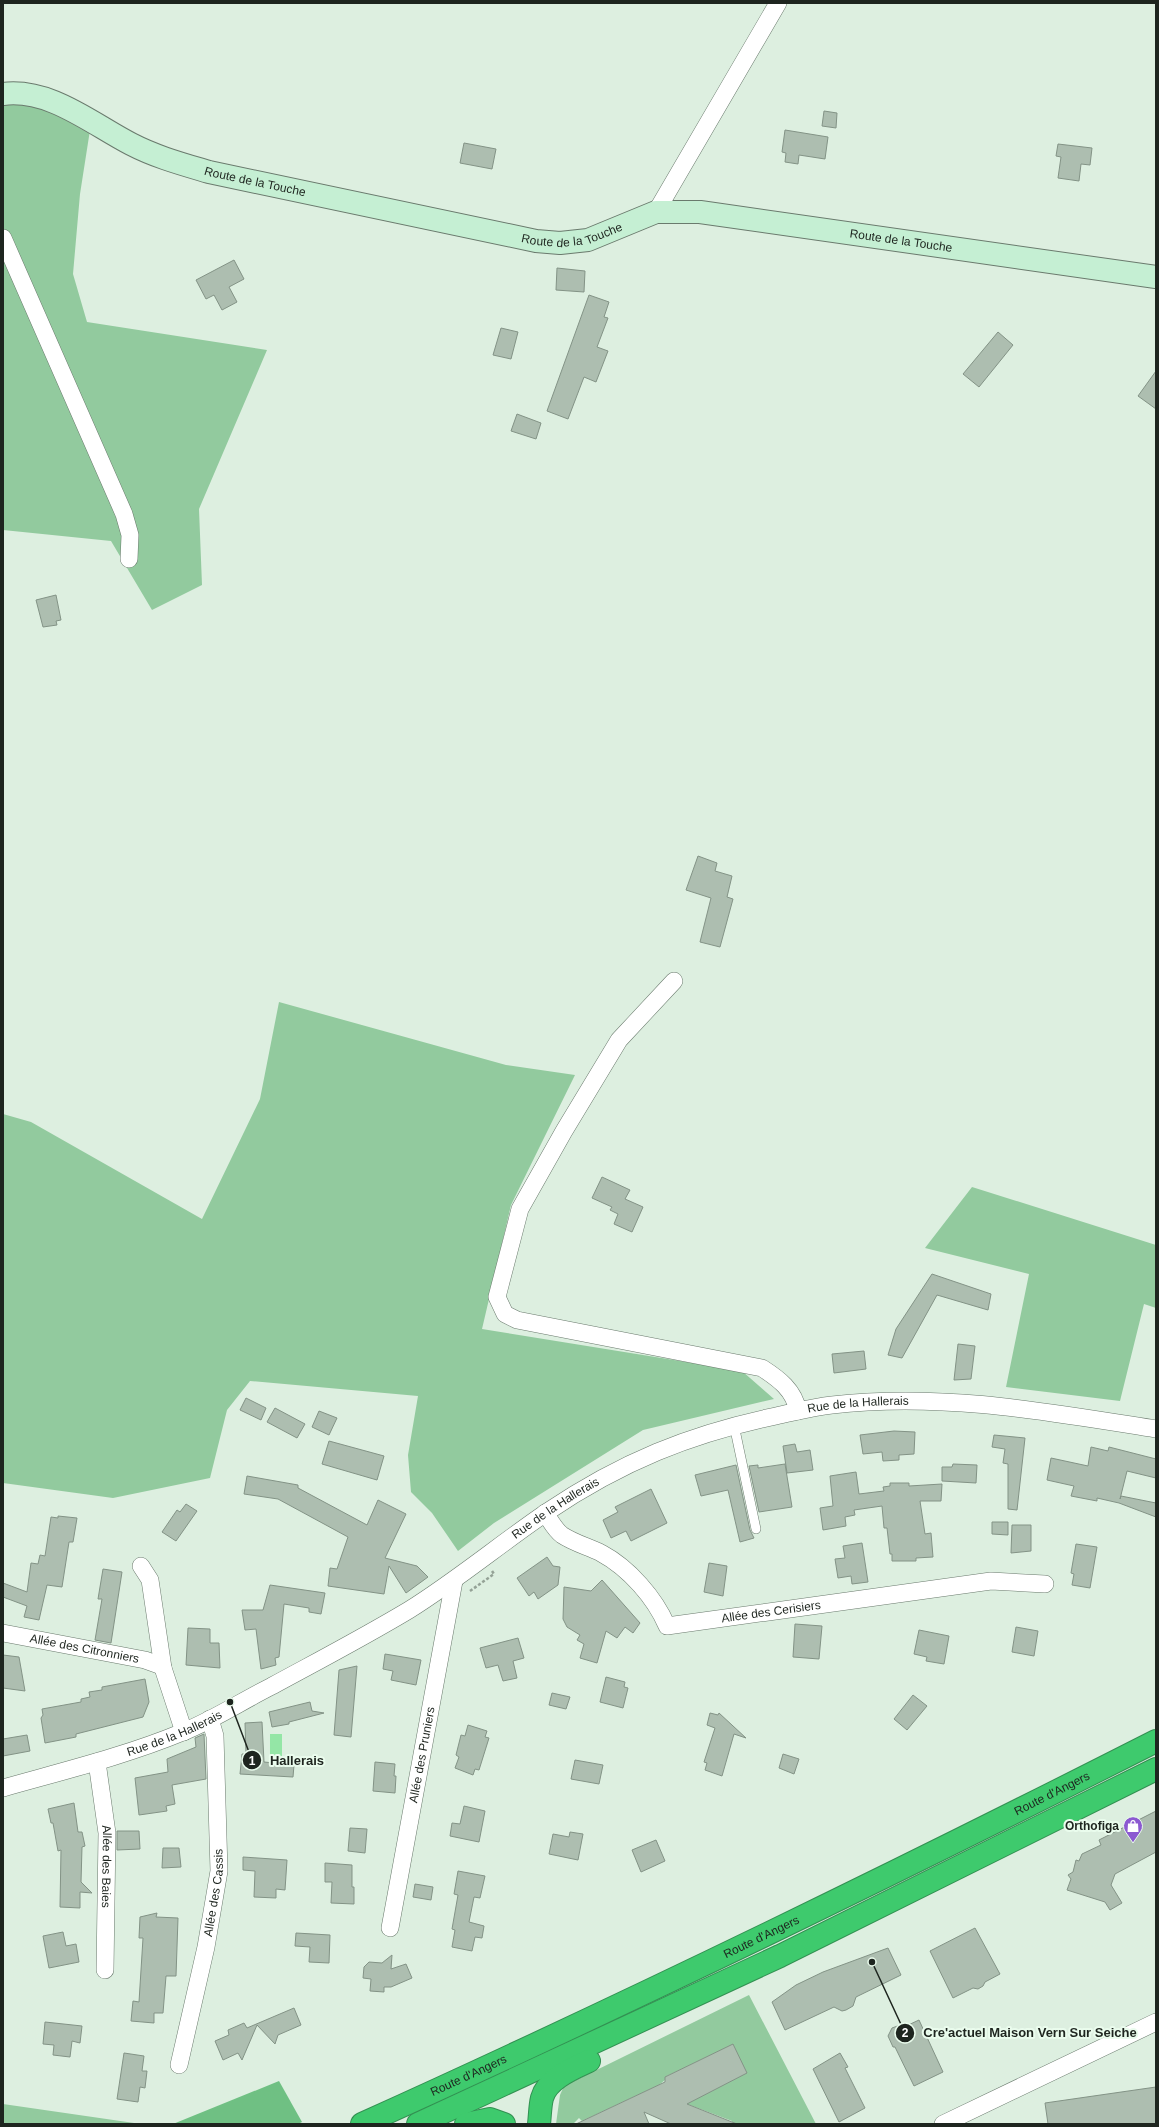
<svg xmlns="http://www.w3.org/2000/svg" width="1159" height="2127" viewBox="0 0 1159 2127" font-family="Arial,sans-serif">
<rect width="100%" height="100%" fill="#ddefe0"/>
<g fill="#92ca9e">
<polygon points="18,103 54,111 90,130 80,194 73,274 87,322 267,350 199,509 202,585 152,610 111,541 3,530 3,105"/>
<polygon points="279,1002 506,1065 575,1075 511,1205 482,1329 742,1371 774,1399 643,1430 494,1523 458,1551 432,1513 411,1492 408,1455 418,1396 250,1381 227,1410 210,1478 113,1498 3,1483 3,1114 31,1122 202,1219 260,1099"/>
<polygon points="972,1187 1156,1245 1156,1308 1144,1304 1120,1401 1006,1387 1029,1274 925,1248"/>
<polygon points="749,1995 816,2124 732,2124 732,2121 682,2102 692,2101 746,2073 734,2047 730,2046 667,2076 665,2080 659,2085 582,2121 579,2118 573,2124 556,2124 560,2095 564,2086"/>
<polygon points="3,2104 141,2124 3,2124"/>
</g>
<polygon fill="#6fc083" points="279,2081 302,2122 298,2124 173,2124"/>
<rect fill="#94e6a6" x="270" y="1734" width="12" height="22"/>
<g fill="#adbeb0" stroke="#839386">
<polygon points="824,111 837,113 836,128 822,126"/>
<polygon points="785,130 828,137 825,159 799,155 798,164 785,162 786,153 782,152"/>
<polygon points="464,143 496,149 492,169 460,163"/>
<polygon points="1058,144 1092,148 1090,165 1081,164 1079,181 1058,178 1061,157 1056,156"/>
<polygon points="234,260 244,279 229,287 237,302 222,310 214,295 206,299 196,280"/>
<polygon points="557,268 585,271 584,292 556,290"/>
<polygon points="589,295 609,302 604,317 608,318 597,347 608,351 596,382 584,377 568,419 547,411"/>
<polygon points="501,328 518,332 511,359 493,355"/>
<polygon points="998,332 1013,345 979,387 963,374"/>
<polygon points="1156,371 1156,409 1138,396"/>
<polygon points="517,414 541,423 536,439 511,431"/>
<polygon points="56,595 61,620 56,621 57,625 43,627 36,600"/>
<polygon points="698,856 717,863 715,871 732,876 727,897 733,899 720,947 700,942 711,898 686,890"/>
<polygon points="602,1177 630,1190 625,1199 643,1207 632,1232 614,1224 618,1214 610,1210 612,1207 592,1198"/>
<polygon points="932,1274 991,1294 988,1310 937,1295 902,1358 888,1355 896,1329"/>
<polygon points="958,1344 975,1346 971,1379 954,1380"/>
<polygon points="864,1351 866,1369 834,1373 832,1354"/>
<polygon points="246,1398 266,1408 261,1420 240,1410"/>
<polygon points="275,1408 305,1424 297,1438 267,1422"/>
<polygon points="319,1411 337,1418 329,1435 312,1427"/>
<polygon points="894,1431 915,1432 914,1454 899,1455 899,1460 883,1461 882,1452 863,1454 860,1435"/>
<polygon points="994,1435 1025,1438 1017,1510 1008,1509 1008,1464 1003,1463 1005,1449 992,1447"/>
<polygon points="329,1441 384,1456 377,1480 322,1464"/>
<polygon points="795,1444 797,1452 810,1450 813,1470 787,1473 783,1446"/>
<polygon points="1091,1447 1108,1451 1109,1447 1156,1459 1156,1478 1127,1471 1120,1499 1121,1496 1156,1503 1156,1517 1119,1503 1097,1498 1097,1501 1071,1496 1074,1486 1047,1480 1051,1458 1088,1466"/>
<polygon points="785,1464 792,1507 759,1512 749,1466 758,1465 758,1468"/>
<polygon points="953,1464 977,1465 976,1483 942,1481 942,1467 952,1467"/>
<polygon points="736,1465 750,1530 754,1538 740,1542 728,1490 701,1496 695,1475"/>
<polygon points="856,1472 859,1494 884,1491 883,1487 890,1486 890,1483 909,1483 909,1486 942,1484 941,1501 920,1501 925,1534 931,1533 933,1557 916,1558 916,1561 892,1561 892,1554 890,1554 887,1528 884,1528 882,1506 854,1510 855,1515 845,1517 846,1526 823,1530 820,1508 833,1506 830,1476"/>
<polygon points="247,1476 298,1485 298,1488 367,1525 378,1500 406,1514 385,1558 417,1566 428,1577 406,1593 389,1566 384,1594 328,1586 330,1568 337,1569 348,1537 278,1499 244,1494"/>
<polygon points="651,1489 667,1523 631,1541 626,1531 611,1538 603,1520 618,1512 615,1507"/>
<polygon points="186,1504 197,1511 176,1541 162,1532 177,1510 180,1512"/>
<polygon points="58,1516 77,1518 73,1542 69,1542 62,1587 47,1585 39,1620 24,1617 27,1606 3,1597 3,1583 27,1592 31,1563 38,1564 40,1555 45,1556 51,1517 58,1518"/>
<polygon points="992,1522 1008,1522 1008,1535 992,1534"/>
<polygon points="1012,1525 1031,1525 1031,1551 1011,1553"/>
<polygon points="862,1543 868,1582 852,1584 851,1576 838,1578 835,1559 845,1558 843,1546"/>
<polygon points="1076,1544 1097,1547 1090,1588 1072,1585 1074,1574 1071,1573"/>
<polygon points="547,1557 553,1566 560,1567 558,1585 538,1599 534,1592 529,1596 517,1578"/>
<polygon points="709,1563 727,1566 723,1596 704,1592"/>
<polygon points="103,1569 122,1572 111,1643 95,1640 102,1599 98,1599"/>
<polygon points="602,1580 640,1623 633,1633 625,1627 617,1638 606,1631 597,1663 580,1658 584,1644 577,1640 580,1635 567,1627 563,1619 564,1587 591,1591"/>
<polygon points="270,1585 325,1593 321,1614 309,1612 309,1608 284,1604 279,1657 275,1658 276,1665 261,1669 256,1629 245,1630 242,1610 263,1610"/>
<polygon points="795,1624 822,1626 819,1659 793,1657"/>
<polygon points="1016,1627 1038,1631 1034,1656 1012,1652"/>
<polygon points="188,1628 210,1629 210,1643 219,1643 220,1668 186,1665"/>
<polygon points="919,1630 949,1636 944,1664 926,1661 927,1657 914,1654"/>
<polygon points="518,1638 524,1658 513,1661 517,1678 503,1681 498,1665 486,1668 480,1648"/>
<polygon points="385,1654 421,1660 416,1685 391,1680 393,1671 383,1669"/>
<polygon points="3,1655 19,1657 25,1691 3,1688"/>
<polygon points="357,1666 351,1737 334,1735 339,1670"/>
<polygon points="606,1677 625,1682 624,1687 628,1688 623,1708 600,1702"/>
<polygon points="145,1679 149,1702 143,1717 76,1734 76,1737 45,1743 41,1718 43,1715 42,1709 81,1702 81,1699 90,1697 89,1692 102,1690 102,1687"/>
<polygon points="552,1693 570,1697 566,1709 549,1705"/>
<polygon points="913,1695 927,1706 907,1730 894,1719"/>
<polygon points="310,1702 312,1711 324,1713 289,1722 289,1724 272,1727 269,1712"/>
<polygon points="710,1713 718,1715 719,1713 746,1738 734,1734 722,1776 705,1770 707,1763 704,1762 715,1728 707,1725"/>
<polygon points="262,1722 264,1762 294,1765 293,1777 240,1774 242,1754 246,1754 245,1723"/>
<polygon points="468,1725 487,1731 485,1737 489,1738 479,1770 475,1769 473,1775 455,1768 459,1757 456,1755 461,1735 465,1736"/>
<polygon points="204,1734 206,1779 172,1785 175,1804 166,1806 167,1811 139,1815 135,1778 168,1772 167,1759 196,1747 195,1738"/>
<polygon points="27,1735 30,1751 3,1756 3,1739"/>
<polygon points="783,1754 799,1759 794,1774 779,1768"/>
<polygon points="575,1760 603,1765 599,1784 571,1779"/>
<polygon points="375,1762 395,1764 394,1776 396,1776 395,1793 373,1791"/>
<polygon points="74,1803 78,1832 82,1832 85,1846 82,1847 81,1882 92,1893 80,1892 80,1908 60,1907 61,1850 58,1851 53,1823 51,1823 48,1809"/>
<polygon points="464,1806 485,1811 479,1842 450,1836 452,1823 460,1824"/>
<polygon points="1156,1811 1156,1852 1115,1874 1111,1885 1122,1903 1110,1910 1105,1902 1067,1890 1071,1879 1068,1875 1073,1872 1076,1860 1079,1861 1082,1854 1101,1845 1099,1840"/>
<polygon points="350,1828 367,1829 365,1853 348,1851"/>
<polygon points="117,1831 139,1831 140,1849 117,1850"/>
<polygon points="570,1832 583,1834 578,1860 549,1854 553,1834 569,1837"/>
<polygon points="656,1840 665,1861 641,1872 632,1850"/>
<polygon points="163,1848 179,1848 181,1867 162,1868"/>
<polygon points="243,1857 287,1860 285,1890 276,1889 276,1898 254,1897 255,1871 243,1870"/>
<polygon points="325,1863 352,1865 352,1887 354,1887 354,1904 331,1903 332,1882 325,1882"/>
<polygon points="458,1871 485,1876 480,1898 474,1897 469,1922 484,1926 482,1938 475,1937 472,1951 452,1947 455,1930 452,1929 458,1895 454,1894"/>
<polygon points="415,1884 433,1887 431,1900 413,1897"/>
<polygon points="157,1913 156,1917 178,1918 176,1976 166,1976 163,2013 154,2013 154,2023 131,2021 133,2001 139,2002 143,1938 139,1938 140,1917"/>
<polygon points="975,1928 1000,1974 985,1982 983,1986 978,1989 973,1988 953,1998 930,1951"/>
<polygon points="63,1932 66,1946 76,1944 79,1962 49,1968 43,1936"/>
<polygon points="296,1933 330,1935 329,1963 309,1962 310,1947 295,1946"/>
<polygon points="888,1948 901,1975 856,1997 853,2006 846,2010 842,2011 834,2007 785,2030 772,2002 796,1985 823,1972"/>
<polygon points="392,1955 391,1969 406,1964 412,1978 391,1987 384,1987 384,1992 370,1991 371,1979 363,1978 364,1967 369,1962 382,1963"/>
<polygon points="294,2008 301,2025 278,2035 275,2044 257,2025 242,2060 238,2053 223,2060 215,2041 229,2035 228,2030 244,2023 247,2028"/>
<polygon points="919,2020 943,2072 914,2086 895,2047 893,2047 888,2036 892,2028 903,2024 904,2027"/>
<polygon points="45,2022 82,2026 80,2043 72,2041 70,2057 53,2055 54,2045 43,2044"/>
<polygon points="733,2044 747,2073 687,2104 737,2124 671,2124 644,2112 649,2124 576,2124 665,2082 665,2077"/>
<polygon points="124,2053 144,2056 142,2071 147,2071 145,2088 140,2087 138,2102 117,2099"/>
<polygon points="840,2053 848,2067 845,2068 865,2108 839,2122 813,2069"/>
<polygon points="1156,2087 1156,2124 1048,2124 1045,2103"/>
</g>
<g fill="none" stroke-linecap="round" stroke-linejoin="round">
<defs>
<polyline id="lane" points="734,1425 756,1529"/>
<g id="street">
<polyline points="656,212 778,3"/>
<polyline points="3,238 124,514 130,535 129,559"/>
<path d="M674 981 619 1040 564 1131 520 1209 497 1297 505 1314 517 1320 762 1368C779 1379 794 1390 798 1411"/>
<path id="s1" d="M545 1513C550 1520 555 1530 562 1535 574 1543 589 1547 601 1553 629 1568 655 1598 667 1626L991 1581 1045 1584"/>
<polyline points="141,1566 150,1580 163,1668"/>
<path id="s2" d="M3 1633 145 1660 159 1665 163 1668 184 1732"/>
<path id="s3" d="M97 1762 107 1833 105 1970"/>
<path id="s4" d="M3 1788C63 1771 125 1756 183 1732 213 1720 242 1701 272 1686 318 1661 364 1637 409 1610 457 1580 500 1544 547 1512 621 1462 690 1434 776 1416 795 1412 813 1407 832 1405 941 1392 1049 1412 1156 1429"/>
<path id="s5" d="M390 1928 454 1581"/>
<path id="s6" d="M179 2065 206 1947 219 1871 215 1736 210 1719"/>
<polyline points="943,2124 1156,2022"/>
</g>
<g id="secondary">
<path id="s7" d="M3 94C50 88 92 124 131 144 156 157 182 164 209 172L536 241 560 243 588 240 656 212H700L1156 277"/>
</g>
<g id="highway">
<path id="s8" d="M362 2124C630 2003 894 1874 1156 1741"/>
<polyline points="418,2124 780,1956 1156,1769"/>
<polyline points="466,2124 490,2119 504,2124"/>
<path d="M539 2124C540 2116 540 2106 542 2098 547 2079 572 2069 589 2061"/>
</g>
</defs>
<use href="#lane" stroke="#6a7a6d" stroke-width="10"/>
<use href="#street" stroke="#6a7a6d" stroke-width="18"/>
<use href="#secondary" stroke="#6a7a6d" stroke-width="24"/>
<use href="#highway" stroke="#339052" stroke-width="24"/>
<polyline stroke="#94a296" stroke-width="2.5" stroke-dasharray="3 2" stroke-linecap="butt" points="470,1591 494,1574 492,1571"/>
<use href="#lane" stroke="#fff" stroke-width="9"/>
<use href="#street" stroke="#fff" stroke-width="17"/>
<use href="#secondary" stroke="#c5efd3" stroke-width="22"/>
<use href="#highway" stroke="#3eca6d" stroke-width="22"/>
</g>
<defs>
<symbol id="shop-pin" viewBox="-11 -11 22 30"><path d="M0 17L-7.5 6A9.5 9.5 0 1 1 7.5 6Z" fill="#8c59d1" stroke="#eafced"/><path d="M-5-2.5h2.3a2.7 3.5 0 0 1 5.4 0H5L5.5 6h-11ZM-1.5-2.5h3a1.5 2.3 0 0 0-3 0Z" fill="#fff"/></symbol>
</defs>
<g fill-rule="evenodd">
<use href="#shop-pin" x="1122" y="1815" width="22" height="30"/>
</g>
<g text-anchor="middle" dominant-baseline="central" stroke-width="4" stroke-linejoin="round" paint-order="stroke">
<g font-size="12" fill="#1e251f" stroke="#eafced">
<text stroke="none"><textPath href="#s7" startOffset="270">Route de la Touche</textPath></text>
<text stroke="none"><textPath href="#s7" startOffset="594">Route de la Touche</textPath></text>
<text stroke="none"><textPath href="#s7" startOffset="930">Route de la Touche</textPath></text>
<text stroke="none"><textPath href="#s4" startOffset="948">Rue de la Hallerais</textPath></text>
<text stroke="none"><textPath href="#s4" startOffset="624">Rue de la Hallerais</textPath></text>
<text stroke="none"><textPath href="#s1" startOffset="276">Allée des Cerisiers</textPath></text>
<text stroke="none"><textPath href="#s2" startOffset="83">Allée des Citronniers</textPath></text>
<text stroke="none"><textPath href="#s4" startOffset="180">Rue de la Hallerais</textPath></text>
<text stroke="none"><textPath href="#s5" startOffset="176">Allée des Pruniers</textPath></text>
<text stroke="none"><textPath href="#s8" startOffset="765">Route d'Angers</textPath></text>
<text stroke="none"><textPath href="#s3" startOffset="105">Allée des Baies</textPath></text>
<text stroke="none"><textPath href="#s6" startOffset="176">Allée des Cassis</textPath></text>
<text stroke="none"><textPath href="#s8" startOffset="441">Route d'Angers</textPath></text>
<text stroke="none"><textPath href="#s8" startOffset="117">Route d'Angers</textPath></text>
</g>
<g font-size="12" font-weight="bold" fill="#1e251f" stroke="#eafced" text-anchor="end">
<text x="1119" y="1826">Orthofiga</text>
</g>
</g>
<path fill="none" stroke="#1e251f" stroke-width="1.5" d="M230 1702L252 1760M872 1962L905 2033"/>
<g fill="#1e251f" stroke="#eafced" stroke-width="1.5">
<circle cx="230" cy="1702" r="4"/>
<circle cx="872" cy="1962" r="4"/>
<circle cx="252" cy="1760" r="10"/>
<circle cx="905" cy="2033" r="10"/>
</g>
<g font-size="12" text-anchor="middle" font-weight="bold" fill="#fff">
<text x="252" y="1765">1</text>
<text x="905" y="2037">2</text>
</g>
<g font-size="13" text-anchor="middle" font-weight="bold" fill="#1e251f" stroke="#eafced" stroke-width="4" stroke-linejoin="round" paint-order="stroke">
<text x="297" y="1765">Hallerais</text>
<text x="1030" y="2037">Cre'actuel Maison Vern Sur Seiche</text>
</g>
<rect width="1159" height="2127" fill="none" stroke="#1e251f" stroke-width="8"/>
</svg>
